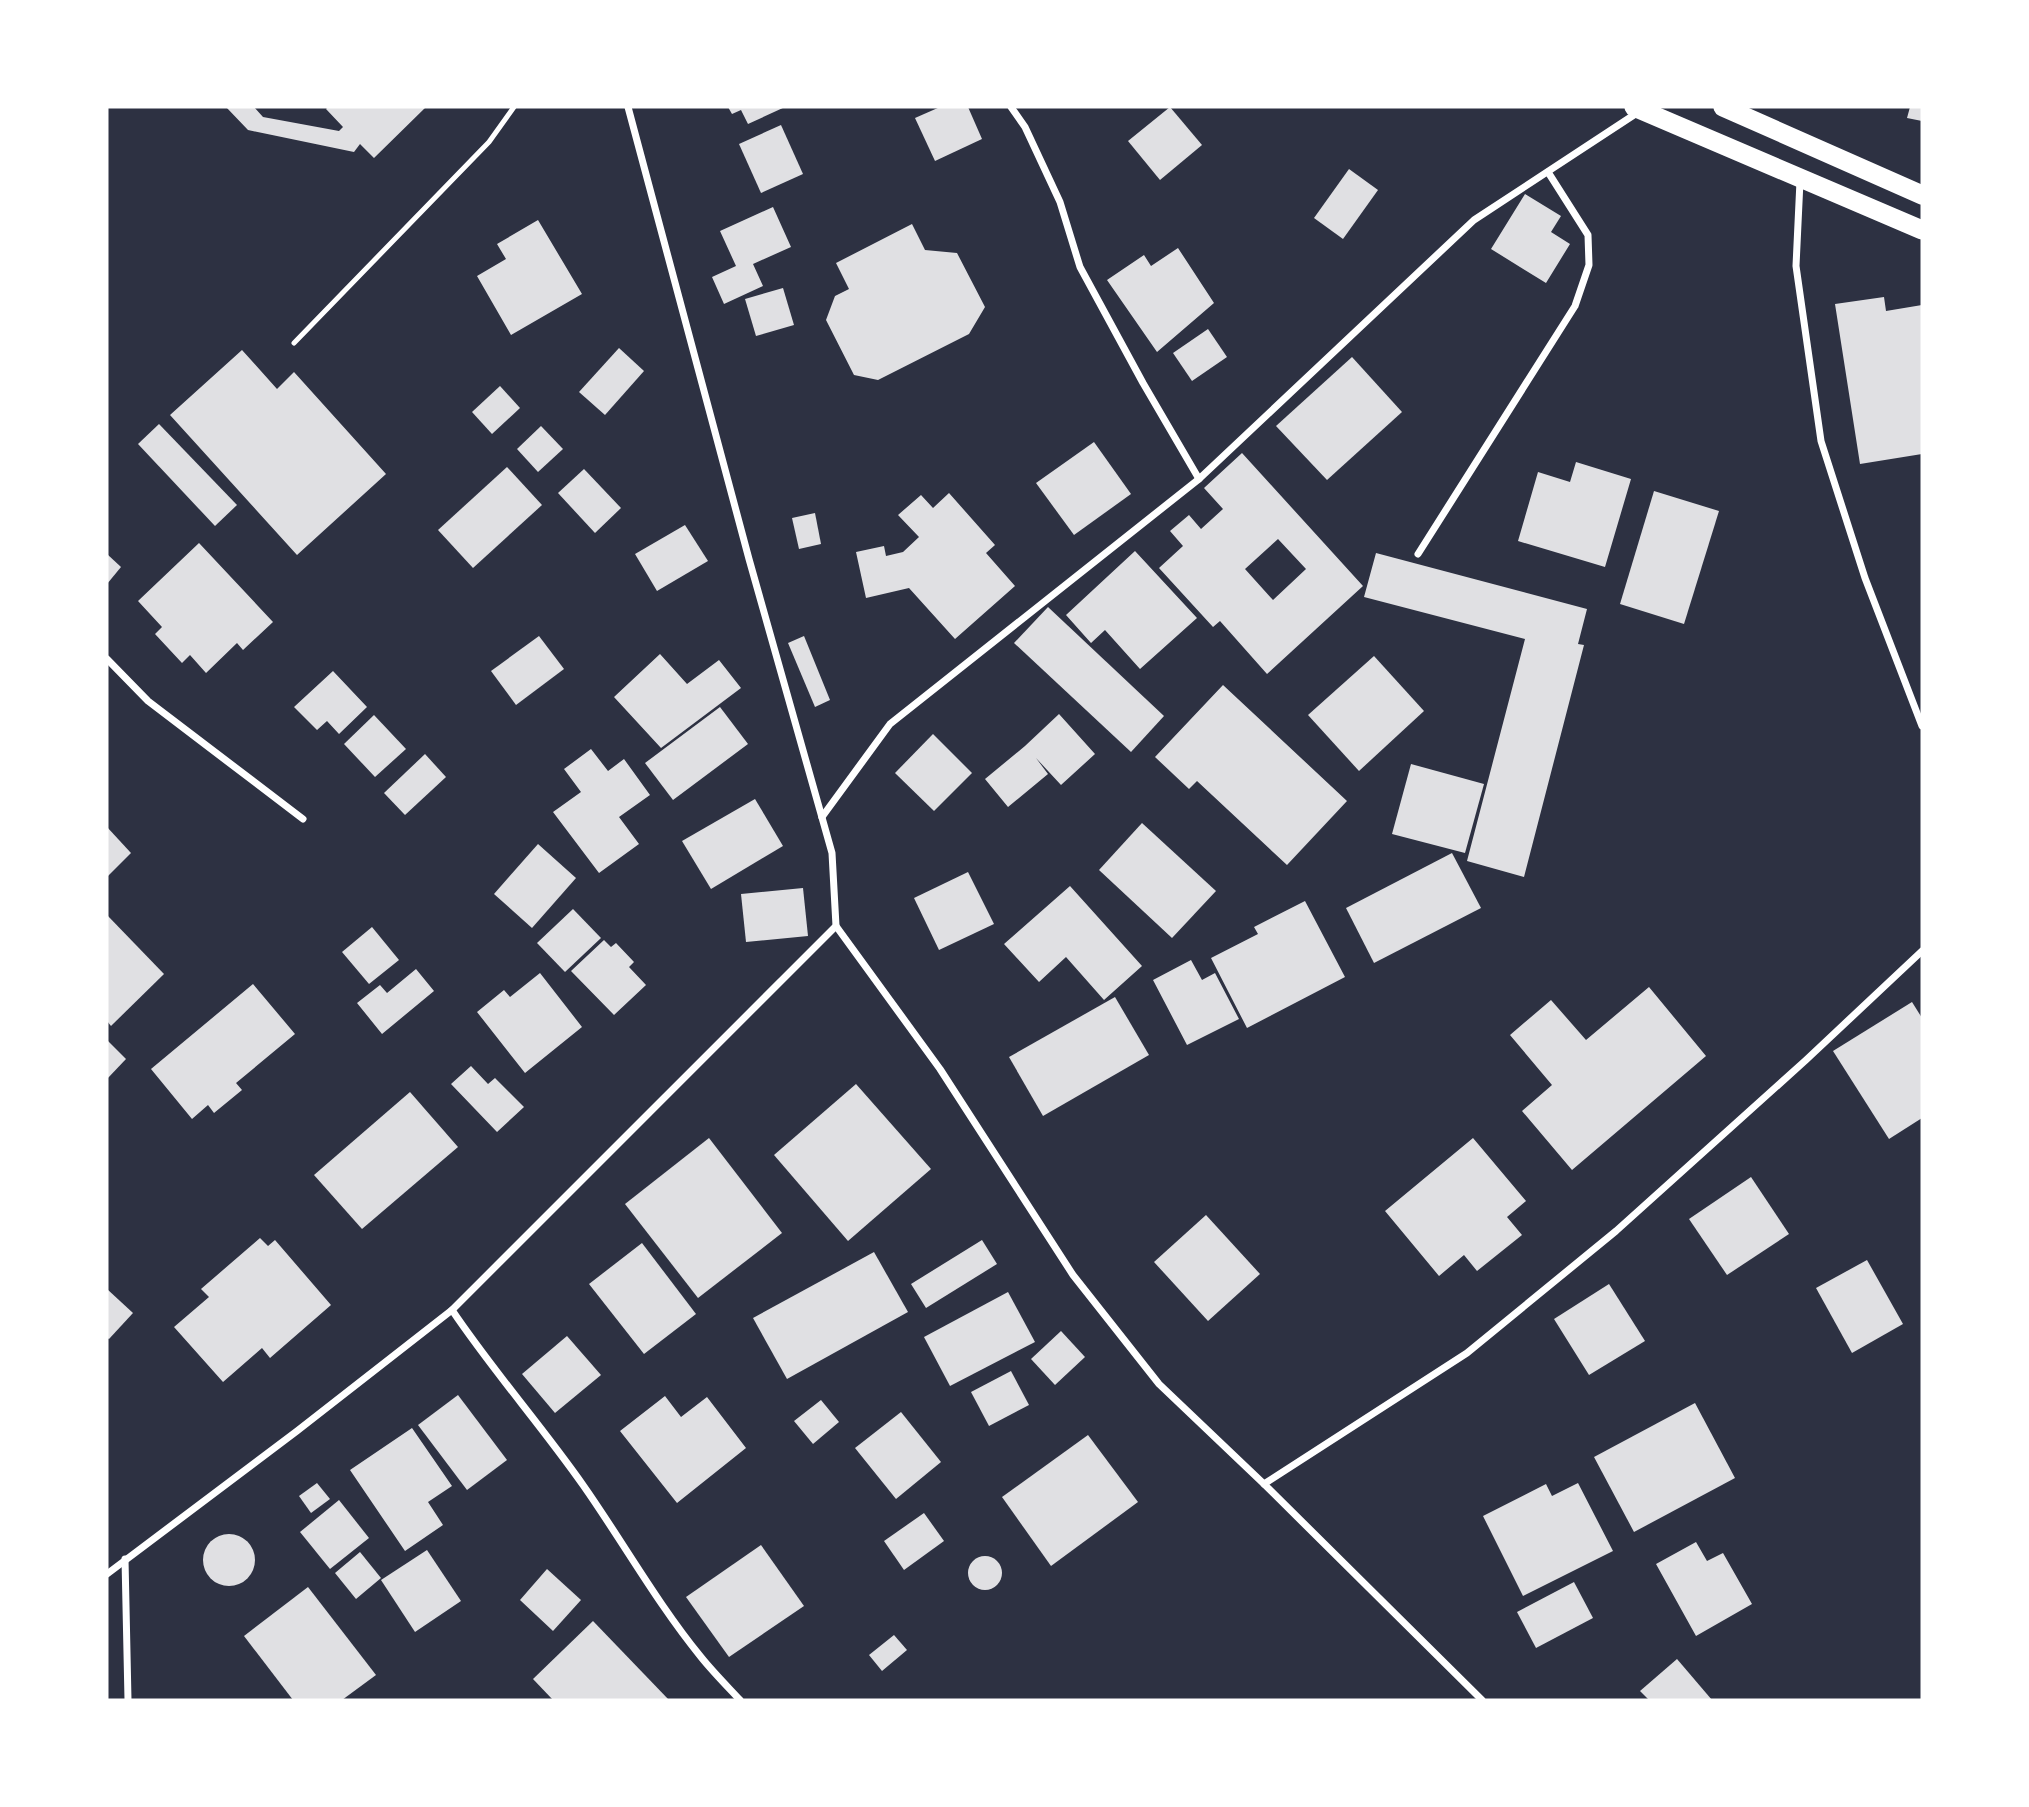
<svg xmlns="http://www.w3.org/2000/svg" width="2029" height="1807" viewBox="0 0 2029 1807" font-family="'Times New Roman',serif">
<rect width="100%" height="100%" fill="#2d3142"/>
<g fill="#e0e0e3" fill-rule="evenodd">
<polygon points="226,107 254,107 263,117 339,131 343,127 326,109 328,107 426,107 374,158 360,144 354,152 248,130"/>
<polygon points="728,107 785,107 748,124 741,110 732,114"/>
<polygon points="940,107 968,107 982,139 935,161 915,118"/>
<polygon points="1170,107 1202,145 1160,180 1128,141"/>
<polygon points="1910,107 1922,107 1922,121 1907,118"/>
<polygon points="781,125 803,174 761,193 739,144"/>
<polygon points="1349,169 1378,190 1343,239 1314,218"/>
<polygon points="1525,194 1561,216 1551,232 1570,244 1546,283 1491,249"/>
<polygon points="773,207 791,247 753,264 763,286 724,304 712,277 736,266 720,231"/>
<polygon points="538,220 582,294 511,335 477,276 506,259 497,244"/>
<polygon points="912,224 925,250 957,253 985,307 969,334 878,380 854,375 826,320 835,296 849,289 836,263"/>
<polygon points="1178,248 1214,303 1157,352 1107,280 1144,255 1151,266"/>
<polygon points="783,288 794,325 756,336 745,299"/>
<polygon points="1884,297 1886,311 1922,305 1922,454 1860,464 1835,304"/>
<polygon points="1208,329 1227,357 1192,381 1173,353"/>
<polygon points="619,348 644,371 605,415 579,392"/>
<polygon points="242,350 277,389 294,372 386,474 297,555 170,415"/>
<polygon points="1352,357 1402,412 1327,480 1276,426"/>
<polygon points="500,386 520,408 492,434 472,412"/>
<polygon points="159,424 237,505 215,526 138,444"/>
<polygon points="541,426 563,449 538,472 517,449"/>
<polygon points="1094,442 1131,494 1074,535 1036,483"/>
<path d="M1242 453 1363 586 1267 674 1220 621 1213 627 1159 568 1183 546 1170 531 1189 515 1201 529 1223 509 1204 488ZM1278 539 1306 569 1273 600 1245 569Z"/>
<polygon points="1576,462 1631,479 1605,567 1518,541 1538,472 1570,482"/>
<polygon points="507,467 542,505 473,568 438,530"/>
<polygon points="584,469 621,508 595,533 558,493"/>
<polygon points="1654,491 1719,511 1684,624 1620,604"/>
<polygon points="949,493 995,545 986,553 1015,586 955,639 909,588 866,598 856,552 884,546 886,556 903,552 919,537 898,515 921,495 933,508"/>
<polygon points="815,513 821,544 799,549 792,518"/>
<polygon points="685,525 708,561 657,591 635,554"/>
<polygon points="199,543 273,622 243,650 237,643 206,673 190,655 182,663 155,634 162,627 138,601"/>
<polygon points="1135,551 1197,618 1140,669 1105,630 1091,643 1066,615"/>
<polygon points="1376,553 1587,609 1578,644 1584,645 1524,877 1467,861 1525,639 1364,597"/>
<polygon points="107,554 121,567 107,584"/>
<polygon points="1048,607 1164,716 1131,752 1014,643"/>
<polygon points="539,636 564,669 516,705 491,671"/>
<polygon points="804,636 830,700 815,707 788,643"/>
<polygon points="660,654 687,684 719,660 741,688 661,748 614,697"/>
<polygon points="1374,656 1424,711 1359,771 1308,715"/>
<polygon points="333,671 367,707 339,734 327,721 317,730 294,707"/>
<polygon points="1223,685 1347,801 1287,865 1197,781 1189,789 1155,757"/>
<polygon points="720,707 748,744 673,800 645,763"/>
<polygon points="1059,714 1095,754 1061,785 1036,758 1048,774 1008,807 985,779 1025,746"/>
<polygon points="374,715 406,749 375,777 344,744"/>
<polygon points="933,734 972,773 934,811 895,773"/>
<polygon points="591,749 608,771 624,759 650,795 619,817 639,844 599,873 553,812 581,792 564,769"/>
<polygon points="425,754 446,777 405,815 384,793"/>
<polygon points="1411,764 1484,784 1465,853 1392,834"/>
<polygon points="755,799 783,846 711,889 682,841"/>
<polygon points="1142,823 1216,891 1172,938 1099,870"/>
<polygon points="107,827 131,853 107,877"/>
<polygon points="538,844 576,878 532,928 494,894"/>
<polygon points="1452,853 1481,908 1374,963 1346,908"/>
<polygon points="968,872 994,924 939,950 914,898"/>
<polygon points="1070,886 1142,966 1104,1000 1066,957 1039,982 1004,944"/>
<polygon points="803,888 808,936 746,942 741,894"/>
<polygon points="1305,901 1345,977 1247,1028 1211,958 1258,934 1254,927"/>
<polygon points="573,909 601,938 565,972 537,943"/>
<polygon points="107,915 164,974 111,1026 107,1021"/>
<polygon points="372,927 399,960 369,984 342,952"/>
<polygon points="604,940 611,947 616,943 634,962 629,967 646,985 614,1015 571,971"/>
<polygon points="1191,960 1202,980 1215,973 1239,1019 1187,1045 1153,980"/>
<polygon points="416,969 434,991 382,1034 357,1003 380,985 387,993"/>
<polygon points="540,973 582,1027 525,1073 477,1012 504,990 510,997"/>
<polygon points="253,984 295,1034 236,1083 242,1090 214,1113 208,1105 192,1119 151,1069"/>
<polygon points="1649,987 1706,1056 1572,1170 1522,1111 1552,1085 1510,1035 1551,1000 1586,1040"/>
<polygon points="1115,997 1149,1055 1043,1116 1009,1057"/>
<polygon points="1912,1002 1922,1018 1922,1118 1889,1139 1833,1051"/>
<polygon points="107,1040 126,1059 107,1079"/>
<polygon points="471,1066 488,1084 495,1078 524,1107 497,1132 451,1084"/>
<polygon points="856,1084 931,1169 848,1241 774,1155"/>
<polygon points="410,1092 458,1147 362,1229 314,1175"/>
<polygon points="709,1138 782,1233 698,1298 625,1204"/>
<polygon points="1473,1138 1526,1201 1507,1217 1522,1235 1477,1271 1464,1255 1439,1276 1385,1211"/>
<polygon points="1751,1177 1789,1234 1727,1275 1689,1219"/>
<polygon points="1206,1215 1260,1274 1208,1321 1154,1262"/>
<polygon points="260,1238 268,1246 275,1240 331,1305 270,1358 262,1348 223,1382 174,1327 209,1297 201,1289"/>
<polygon points="982,1240 997,1264 926,1308 911,1284"/>
<polygon points="642,1243 696,1314 644,1354 589,1284"/>
<polygon points="874,1252 908,1312 787,1379 753,1318"/>
<polygon points="1867,1260 1903,1324 1852,1353 1816,1288"/>
<polygon points="1609,1284 1645,1341 1589,1375 1554,1319"/>
<polygon points="107,1289 133,1313 109,1339 107,1338"/>
<polygon points="1008,1292 1035,1342 950,1386 924,1337"/>
<polygon points="1061,1331 1085,1357 1055,1385 1031,1359"/>
<polygon points="567,1336 601,1375 555,1413 522,1374"/>
<polygon points="1011,1371 1029,1405 989,1426 971,1392"/>
<polygon points="458,1395 507,1460 467,1490 418,1425"/>
<polygon points="665,1396 681,1417 707,1397 746,1448 677,1503 620,1431"/>
<polygon points="821,1400 839,1422 813,1444 794,1421"/>
<polygon points="1695,1403 1735,1478 1634,1532 1594,1457"/>
<polygon points="901,1412 941,1462 896,1499 855,1448"/>
<polygon points="412,1428 452,1486 428,1502 443,1525 405,1551 350,1470"/>
<polygon points="1088,1435 1138,1502 1051,1566 1002,1497"/>
<polygon points="317,1483 330,1499 311,1513 299,1496"/>
<polygon points="1578,1483 1613,1551 1523,1596 1483,1516 1546,1484 1552,1496"/>
<polygon points="339,1500 369,1538 330,1569 300,1532"/>
<polygon points="924,1513 944,1541 904,1570 884,1541"/>
<circle cx="229" cy="1560" r="26"/>
<polygon points="1696,1542 1707,1561 1723,1553 1752,1604 1696,1636 1656,1564"/>
<polygon points="761,1545 804,1606 729,1657 686,1597"/>
<polygon points="427,1550 461,1601 415,1632 381,1580"/>
<polygon points="360,1552 381,1578 356,1599 335,1573"/>
<circle cx="985" cy="1573" r="17"/>
<polygon points="547,1569 581,1600 553,1631 520,1600"/>
<polygon points="1574,1582 1593,1618 1536,1648 1517,1612"/>
<polygon points="308,1587 376,1675 342,1700 293,1700 244,1636"/>
<polygon points="593,1621 669,1700 553,1700 533,1679"/>
<polygon points="894,1635 907,1650 882,1671 869,1655"/>
<polygon points="1677,1659 1712,1700 1649,1700 1640,1691"/>
</g>
<g fill="none" stroke-linecap="round" stroke-linejoin="round">
<polyline stroke="#fff" stroke-width="5" points="294,343 489,142 514,107"/>
<g stroke="#fff" stroke-width="7">
<polyline points="1011,107 1025,127 1060,202 1080,267 1143,383 1199,479"/>
<polyline points="1800,181 1796,266 1821,441 1865,578 1922,726"/>
<polyline points="1418,554 1575,306 1589,265 1588,235 1548,172"/>
<polyline points="107,659 148,701 303,819"/>
<polyline points="822,817 890,724 1199,479 1474,220 1640,111"/>
<polyline points="836,926 940,1069 1073,1275 1159,1384 1264,1484 1482,1700"/>
<path d="M452 1310C493 1371 541 1425 583 1485 623 1542 657 1603 701 1657 713 1672 727 1686 740 1700"/>
<polyline points="1264,1484 1467,1353 1616,1231 1806,1060 1922,951"/>
<polyline points="125,1559 128,1700"/>
<polyline points="107,1574 297,1431 452,1310 836,926 832,853 749,559 628,107"/>
</g>
<g stroke="#fff" stroke-width="19">
<polyline points="1634,107 1922,230"/>
<polyline points="1723,107 1922,195"/>
</g>
</g>
<rect width="2029" height="1807" fill="none" stroke="#ffffff" stroke-width="217"/>
</svg>
